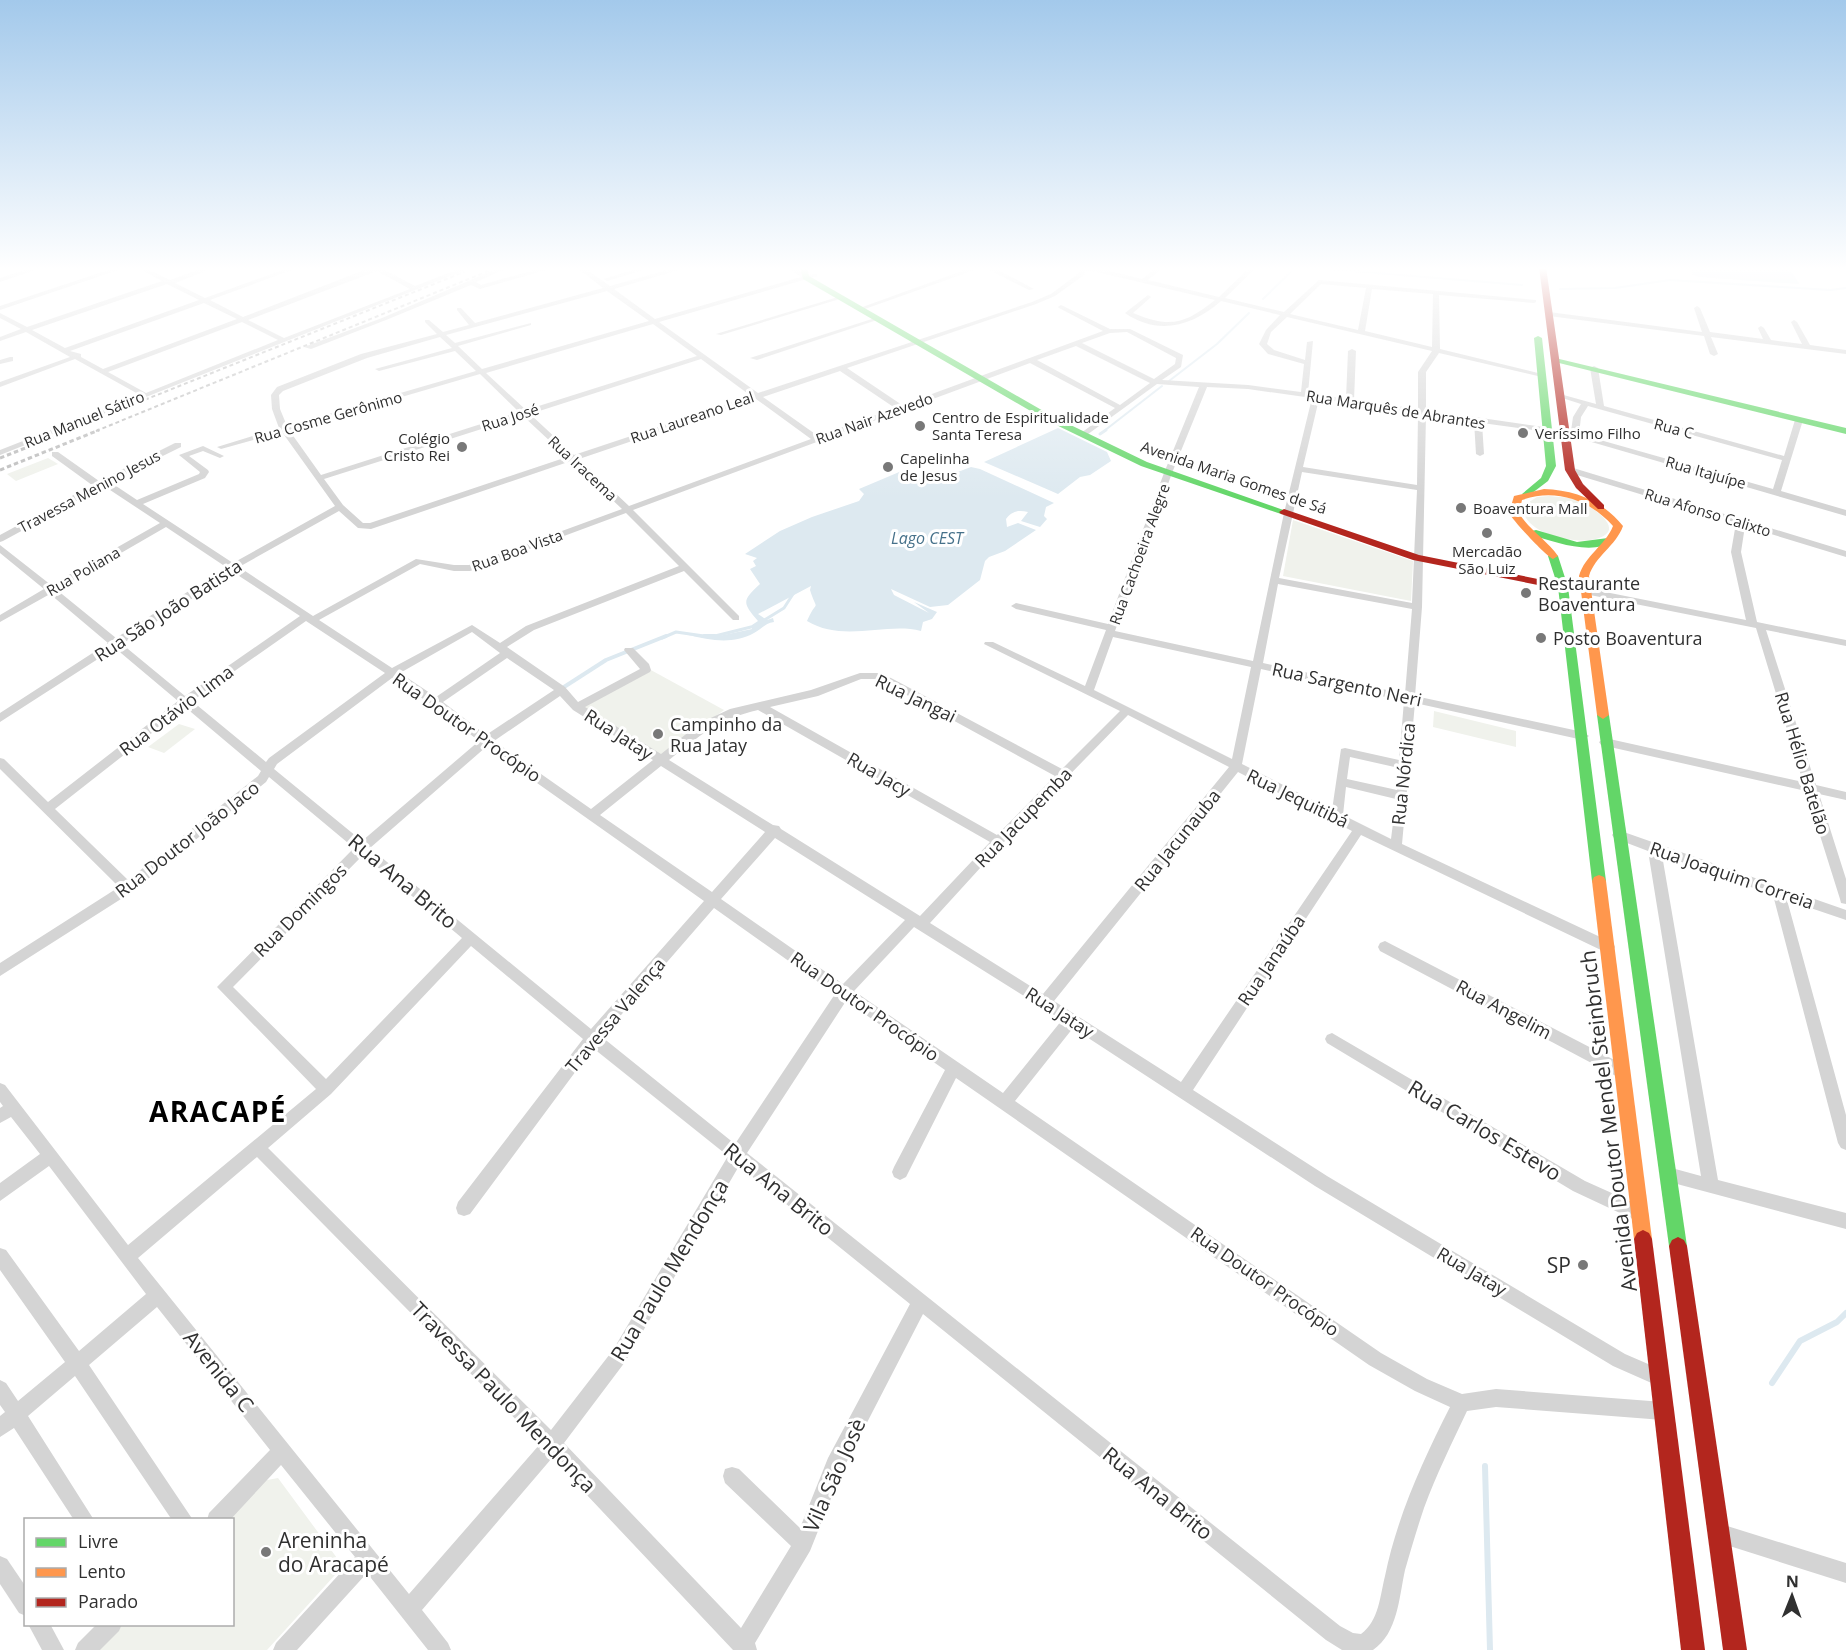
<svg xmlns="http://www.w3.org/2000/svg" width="1846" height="1650" viewBox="0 0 1846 1650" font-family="'Open Sans',sans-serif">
<rect width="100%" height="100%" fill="#fff"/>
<g fill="#f0f2ec">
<polygon points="48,458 58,464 16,481 7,474"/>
<path d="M1549 496C1558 497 1569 497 1577 500 1589 505 1627 528 1599 538 1579 546 1521 534 1523 506L1537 497Z"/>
<polygon points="1293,520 1413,561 1411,601 1283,576"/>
<polygon points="649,669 724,710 660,757 581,706"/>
<polygon points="1434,711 1516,731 1516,747 1433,727"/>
<polygon points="179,724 195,729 164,753 148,747"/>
<polygon points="278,1478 337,1558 335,1575 267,1650 92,1650 118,1625 232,1624 232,1520 224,1519 262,1481"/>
</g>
<g fill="#dde9f0">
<polygon points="1690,267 1779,267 1793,273 1799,284 1699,277 1693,275"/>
<polygon points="1058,428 1107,452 1111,461 1090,475 1080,477 1058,494 984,462"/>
<path d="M971 467 980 469 1054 503 1046 507 1044 516 1047 519 1040 527 1021 521 1028 512C1018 510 1012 511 1006 519L1007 527 1018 523 1036 530 1005 551 989 557 985 561 980 580 948 605 930 607 891 589 894 595 929 613 914 602 937 612 932 619 923 622 921 631C886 622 843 643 807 621 818 596 818 615 810 590L811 586 758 614 767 620 773 618 774 622C765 623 762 629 754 633 732 645 710 640 688 635L714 637 752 629V625L758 621C742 602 742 601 760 584L750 569 756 566 753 561 757 558 745 554 780 531 812 517 859 501 864 494 859 489 904 470C922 483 951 475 971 467Z"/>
</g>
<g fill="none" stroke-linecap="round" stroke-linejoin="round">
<g stroke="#dde9f0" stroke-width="2">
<polyline points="1303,267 1522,285"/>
<polyline points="1560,289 1615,288 1670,280 1830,290 1846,288"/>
<polyline points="1263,299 1296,267"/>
<polyline points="1169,381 1217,344 1249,313"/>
<polyline points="1104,431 1162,386"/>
</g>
<g stroke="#dde9f0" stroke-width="3">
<polyline points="1100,434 1106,430"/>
<polyline points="761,622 784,608 793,594"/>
<polyline points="662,638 676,632 711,637 755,626"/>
</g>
<g stroke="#dde9f0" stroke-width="4">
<polyline points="704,636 715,636"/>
<polyline points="564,687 606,660 666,636"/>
</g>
<g stroke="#dde9f0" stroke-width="6">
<polyline points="1772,1383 1800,1341 1837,1322 1846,1313"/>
<polyline points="1485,1466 1490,1650"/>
</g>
<g fill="#d4d4d4" fill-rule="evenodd">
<polygon points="34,267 44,267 0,282 0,278"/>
<polygon points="117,267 127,267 0,310 0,306"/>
<path d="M136 267H144L170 280 206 267H216L175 283 205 298 290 267H300L210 300 243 317 372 267H385L383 269 415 286 464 267H473L0 455V450L140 395 75 359 0 387V382L70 357 26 332 0 341V337L21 329 0 318V313L27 327 162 281ZM377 271 410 289 284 338 248 320ZM167 284 199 300 65 348 32 330ZM204 303 237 319 103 369 81 357V354L70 351ZM242 322 278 340 146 393 108 372Z"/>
<polygon points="501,267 510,267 476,282 481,285 545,267 556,267 480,289 471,285 386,320 311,349 304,347 382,318"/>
<path d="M576 267H583L610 286 678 267H689L614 289 655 319 801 277 786 267H794L807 275 817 274V276L659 322 758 393 1032 302 1051 294 1079 273V270L1058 267 1097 268 1142 279 1157 267H1164L1148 280 1219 297 1250 267H1257L1225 298 1284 312 1319 280 1536 300V302L1534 303 1439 295 1440 349 1546 375 1542 377 1439 353 1426 372V410L1571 431 1573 417 1581 404 1556 396 1560 394 1596 404 1590 368 1594 366 1598 368 1604 406 1784 456 1795 420 1799 418 1803 420 1781 491 1846 510V516L1564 434 1482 423 1484 454 1480 456 1476 454 1474 421 1426 415 1422 607 1415 696 1583 732 1589 736 1583 740 1415 703 1402 844 1613 943 1615 947 1613 951 1608 953 1603 951 1361 835 1193 1090 1327 1176 1625 1354 1662 1370 1665 1376 1662 1382 1656 1385 1613 1366 1315 1186 1073 1028 1015 1101 1381 1353 1427 1379 1462 1394 1496 1389 1663 1402 1669 1405 1672 1411 1669 1417 1663 1420 1496 1407 1467 1411C1452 1443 1436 1475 1424 1508 1417 1529 1411 1549 1405 1570 1399 1597 1398 1633 1373 1650H1342L1326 1640 923 1314 842 1471 810 1551 755 1643 757 1650H733L552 1458 422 1610 448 1643 451 1650H428L367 1573 297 1650H273L276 1643 355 1557 281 1465 230 1520H207L209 1513 270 1450 157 1307 89 1365 193 1520H172L75 1376 28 1416 94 1520H74L14 1428 0 1437V1416L5 1412 0 1405V1380L6 1383 18 1401 65 1362 0 1270V1248L6 1250 79 1351 146 1294 49 1166 0 1201V1183L40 1154 11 1117 0 1123V1108L3 1106 0 1102V1083L5 1085 128 1245 316 1089 217 987 354 848 269 777 266 782 132 892 0 976V963L119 887 0 769V758L4 759 48 802 178 701 115 648 0 722V713L108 643 50 594 0 622V615L44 589 0 553V545L51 585 160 523 104 486 3 541 0 542V535L92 485 52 456V452H58L99 481 175 443H181V447L110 482 137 500 199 474 200 472 179 455 203 446 224 456 220 458 203 451 189 456 208 470 209 472 205 478 143 504 233 563 335 506 282 432 221 449 217 447 279 428 272 409 271 395 277 387 361 354 437 334 425 322V320H429L443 332 469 325 457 310V308H461L475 323 603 288ZM1085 271 1097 272 1215 300C1184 325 1169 328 1133 313L1150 298 1151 297 1148 295 1125 313C1158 336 1193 326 1221 301L1280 315 1266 330 1259 344 1268 354 1304 364 1301 392 1248 385 1162 380 1181 367 1183 355 1130 329H1110L1061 305 1058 307 1059 308 1103 331 902 405 847 368 1036 304 1055 296 1084 275ZM1321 284 1366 288 1358 330 1290 314ZM1372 289 1433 294 1432 347 1365 331ZM607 291 649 321 482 369 458 346 531 325V323L455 343 446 335ZM1287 317 1432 351 1418 372V409L1354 400 1356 351 1352 349 1348 351 1346 399 1308 393 1313 341 1307 342 1305 360 1274 350 1267 344 1271 332ZM653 324 697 356 526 410 486 373ZM1127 332 1176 358 1175 364 1154 379 1082 343 1110 333ZM440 337 452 348 375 369 379 371 455 351 476 371 287 426 280 409 279 395 283 391 367 358ZM1076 346 1150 383 1120 405 1037 360ZM701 359 751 396 574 455 530 414ZM1030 363 1115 408 1081 433V437H1084L1157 384 1199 387 1164 473 1108 624 1016 603 1011 606 1016 609 1106 630 1085 686 993 642H985L984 644 1120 711 1062 769 891 678 877 673H860L811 690 730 709 700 723 661 754 585 707 650 672 651 670 649 664 633 648H625L624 650 640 669 578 702 565 687 507 647 534 630 684 571 733 620H739V616L633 510ZM840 371 895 408 818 436 763 397ZM480 374 519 412 321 475 289 430ZM1207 387 1248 389 1312 398 1284 513 1253 661 1115 631 1172 473ZM756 399 811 439 629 506 579 459ZM1319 399 1418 413 1417 485 1303 467ZM1588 406 1782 460 1773 489 1579 434 1581 417ZM523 416 567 457 370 523H363L343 505 324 479ZM571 461 622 509 469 565H454L416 559 313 616 239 567 339 511 358 528 371 529ZM1302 472 1417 490 1412 603 1279 578ZM626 513 679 566 526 626 500 643 472 625 392 668 319 620 420 564 454 571H470ZM166 527 226 567 116 638 57 590ZM233 572 300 616 185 696 122 644ZM1278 584 1412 609 1405 694 1263 663ZM306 621 385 673 269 758 266 762 192 701ZM472 632 500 653 436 697 400 673ZM1113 637 1251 667 1232 759 1094 690ZM507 658 554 690 486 735 443 702ZM1261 669 1404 701 1399 760 1345 748 1341 749 1332 810 1242 764ZM392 678 432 705 479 741 362 841 274 769 277 764ZM861 679H876L883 682 1055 776 997 835 770 707 818 696ZM560 696 573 710 653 760 591 809 494 741ZM185 707 261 771 258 776 128 880 55 809ZM758 710 990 842 920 916 781 829 779 826 773 825 669 760C700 735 719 719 758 710ZM1128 715 1229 767 1043 994 930 923 1002 844ZM486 747 704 901 591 1029 370 848ZM1350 757 1399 768 1397 790 1347 779ZM661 766 765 832 712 892 600 815ZM1238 772 1352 831 1181 1082 1054 1001ZM1346 787 1396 799 1391 839 1343 815ZM775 838 905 920 843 984 721 899ZM363 855 462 938 326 1079 233 987ZM714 908 835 994 735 1144 602 1037ZM914 927 1062 1020 1003 1093 854 991ZM471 946 583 1039 458 1202 456 1208 458 1214 464 1216 470 1214 593 1048 728 1156 613 1350 551 1430 268 1148 331 1094ZM846 1001 945 1070 894 1167 892 1172 894 1177 900 1180 906 1177 956 1078 1369 1365 1415 1391 1450 1407C1423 1460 1397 1517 1385 1576 1380 1596 1379 1621 1361 1634L1353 1633 1340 1626 747 1153ZM257 1157 540 1444 409 1594 138 1258ZM739 1166 910 1304 828 1458 800 1528 739 1469 732 1467 725 1469 723 1476 725 1483 791 1546 741 1628 564 1443 625 1362Z"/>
<polygon points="642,267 653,267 607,281 604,279"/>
<polygon points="973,267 983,267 862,310 857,309"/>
<polygon points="983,267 992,267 1034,289 1029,290"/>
<polygon points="838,297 843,298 721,335 716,334"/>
<polygon points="1697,306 1700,308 1710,332 1763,339 1758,328 1761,326 1764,328 1771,340 1802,344 1791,322 1794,320 1797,322 1810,345 1846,350 1846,354 1711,337 1718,354 1714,356 1710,354 1704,336 1549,316 1546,314 1549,312 1702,332 1694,308"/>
<polygon points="875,318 880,319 757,360 750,358"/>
<polygon points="10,357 13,357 13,361 0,364 0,360"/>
<polygon points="1570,467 1846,551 1846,557 1745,526 1741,552 1757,622 1846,640 1846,646 1766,630 1816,785 1846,792 1846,800 1819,794 1846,879 1846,904 1841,903 1840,899 1806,791 1601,745 1599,742 1605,738 1803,782 1756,628 1585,594 1580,591 1585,588 1746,620 1731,552 1736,523 1567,472 1567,468"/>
<polygon points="1618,830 1846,910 1846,920 1787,900 1846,1115 1846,1150 1841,1148 1838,1143 1773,895 1662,855 1718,1180 1846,1213 1846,1229 1662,1180 1660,1175 1662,1170 1668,1167 1701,1176 1648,851 1614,838 1612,835 1614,832"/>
<polygon points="1385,941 1626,1066 1628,1071 1626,1076 1621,1078 1616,1076 1380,951 1378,947 1380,943"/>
<polygon points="1332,1033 1585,1181 1643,1207 1645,1213 1643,1219 1637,1221 1573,1191 1327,1043 1325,1039 1327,1035"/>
<polygon points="1724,1525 1846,1563 1846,1583 1717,1542 1714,1535 1717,1528"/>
<polygon points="0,1556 7,1559 26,1587 26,1616 19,1613 0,1584"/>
<polygon points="28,1624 50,1624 64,1650 42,1650"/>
<polygon points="97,1624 122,1624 119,1631 100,1650 75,1650 78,1643"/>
</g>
<g fill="#63d668" fill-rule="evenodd">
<polygon points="800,267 807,267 809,276 1052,416 1147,462 1289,512 1281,514 1141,466 1046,420 803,279"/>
<polygon points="1538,336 1542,338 1556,466 1548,481 1527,497 1522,494 1541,478 1546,466 1534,338"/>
<polygon points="1551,357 1846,428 1846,434 1551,361"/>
<path d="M1536 530 1577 542 1608 538 1613 541C1593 556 1554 542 1532 535V531Z"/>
<polygon points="1553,553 1558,556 1568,587 1606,881 1604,885 1594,885 1592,881 1558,587 1548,556"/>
<polygon points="1603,711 1609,715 1687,1246 1684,1252 1678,1255 1672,1252 1669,1246 1597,715"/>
</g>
<g fill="#ff974d" fill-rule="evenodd">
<path d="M1544 489C1575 490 1603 501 1623 526 1616 546 1595 556 1589 576L1609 715 1603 719 1597 715 1579 576C1585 555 1605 546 1613 526 1590 500 1555 488 1522 500L1519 513C1529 530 1547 540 1558 556L1553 559C1546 556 1514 522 1509 513L1514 496Z"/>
<polygon points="1599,875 1604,877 1606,881 1652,1239 1649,1245 1643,1248 1637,1245 1634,1239 1592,881 1594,877"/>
</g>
<g fill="#b3261e" fill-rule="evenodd">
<polygon points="1539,267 1546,267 1575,470 1583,484 1604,505 1604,509 1598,509 1576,488 1565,470"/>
<polygon points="1284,509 1419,555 1563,584 1568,587 1563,590 1413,560 1281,514 1279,512"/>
<polygon points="1643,1230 1649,1233 1652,1239 1705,1650 1681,1650 1634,1239 1637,1233"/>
<polygon points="1678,1237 1684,1240 1687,1246 1747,1650 1723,1650 1669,1246 1672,1240"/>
</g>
<g stroke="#bcbcbc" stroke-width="2" stroke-dasharray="4 3" stroke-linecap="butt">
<polyline points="67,431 464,272"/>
<polyline points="96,431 498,267"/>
</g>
<g stroke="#bcbcbc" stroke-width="3" stroke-dasharray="4.5 3" stroke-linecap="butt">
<polyline points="0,458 71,430"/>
<polyline points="0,470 99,430"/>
</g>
</g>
<linearGradient id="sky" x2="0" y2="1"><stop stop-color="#a3c9eb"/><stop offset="0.54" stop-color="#fff"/><stop offset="1" stop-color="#fff" stop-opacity="0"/></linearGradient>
<rect width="1846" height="498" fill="url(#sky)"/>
<g fill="#787878" stroke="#fff" stroke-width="2">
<circle cx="920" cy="426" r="6"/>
<circle cx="1523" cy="433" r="6"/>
<circle cx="462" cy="447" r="6"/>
<circle cx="888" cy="467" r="6"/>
<circle cx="1461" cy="508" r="6"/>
<circle cx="1487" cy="533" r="6"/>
<circle cx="1526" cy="593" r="6"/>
<circle cx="1541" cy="638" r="6"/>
<circle cx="658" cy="734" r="6"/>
<circle cx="1583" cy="1265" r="6"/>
<circle cx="266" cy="1552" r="6"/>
</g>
<g text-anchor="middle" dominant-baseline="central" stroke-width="6" stroke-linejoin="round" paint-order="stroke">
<g font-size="15" fill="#303030" stroke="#fff">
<text transform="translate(1396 409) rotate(9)">Rua Marquês de Abrantes</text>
<text transform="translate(328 417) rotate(-16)">Rua Cosme Gerônimo</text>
<text transform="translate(510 417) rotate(-18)">Rua José</text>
<text transform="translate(692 417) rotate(-19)">Rua Laureano Leal</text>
<text transform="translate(874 418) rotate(-20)">Rua Nair Azevedo</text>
<text transform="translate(84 419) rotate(-22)">Rua Manuel Sátiro</text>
<text transform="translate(1674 428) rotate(15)">Rua C</text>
<text transform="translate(583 468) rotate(43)">Rua Iracema</text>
<text transform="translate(1706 472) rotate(16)">Rua Itajuípe</text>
<text transform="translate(1234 477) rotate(19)">Avenida Maria Gomes de Sá</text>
<text transform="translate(89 491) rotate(-28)">Travessa Menino Jesus</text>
<text transform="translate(1708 512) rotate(17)">Rua Afonso Calixto</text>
<text transform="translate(517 550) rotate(-20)">Rua Boa Vista</text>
<text transform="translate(1139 554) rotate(-70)">Rua Cachoeira Alegre</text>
<text transform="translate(83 571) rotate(-30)">Rua Poliana</text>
</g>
<g font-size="15" fill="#303030" stroke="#fff" text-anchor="start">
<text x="932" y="417">Centro de Espiritualidade<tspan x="932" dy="17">Santa Teresa</tspan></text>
<text x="1535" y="433">Veríssimo Filho</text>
<text x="450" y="438" text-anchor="end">Colégio<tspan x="450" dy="17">Cristo Rei</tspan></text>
<text x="900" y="458">Capelinha<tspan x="900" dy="17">de Jesus</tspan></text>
<text x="1473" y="508">Boaventura Mall</text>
<text x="1487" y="551" text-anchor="middle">Mercadão<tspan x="1487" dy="17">São Luiz</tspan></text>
</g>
<g font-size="16" font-style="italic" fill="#46718a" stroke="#fff">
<text x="927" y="538">Lago CEST</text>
</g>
<g font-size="18" fill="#303030" stroke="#fff" text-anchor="start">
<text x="1538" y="583">Restaurante<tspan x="1538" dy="21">Boaventura</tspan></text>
<text x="1553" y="638">Posto Boaventura</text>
<text x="670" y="724">Campinho da<tspan x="670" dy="21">Rua Jatay</tspan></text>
</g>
<g font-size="18" fill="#303030" stroke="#fff">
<text transform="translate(168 610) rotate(-33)">Rua São João Batista</text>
<text transform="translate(1347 684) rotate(12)">Rua Sargento Neri</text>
<text transform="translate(916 698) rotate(26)">Rua Jangai</text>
<text transform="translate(176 710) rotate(-37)">Rua Otávio Lima</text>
<text transform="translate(467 727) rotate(35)">Rua Doutor Procópio</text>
<text transform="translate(619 734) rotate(33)">Rua Jatay</text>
<text transform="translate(1803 763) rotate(73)">Rua Hélio Batelão</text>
<text transform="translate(879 774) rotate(30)">Rua Jacy</text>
<text transform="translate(1403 774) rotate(-84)">Rua Nórdica</text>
<text transform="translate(1298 798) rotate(26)">Rua Jequitibá</text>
<text transform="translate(1023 817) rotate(-46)">Rua Jacupemba</text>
<text transform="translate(187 839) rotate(-38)">Rua Doutor João Jaco</text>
<text transform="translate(1177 840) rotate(-51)">Rua Jacunauba</text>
<text transform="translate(1732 875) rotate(19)">Rua Joaquim Correia</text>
<text transform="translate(300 910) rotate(-45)">Rua Domingos</text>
<text transform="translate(1271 960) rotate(-56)">Rua Janaúba</text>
<text transform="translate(865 1006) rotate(35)">Rua Doutor Procópio</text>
<text transform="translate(1504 1009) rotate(28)">Rua Angelim</text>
<text transform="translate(1060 1012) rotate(33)">Rua Jatay</text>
<text transform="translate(615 1015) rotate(-50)">Travessa Valença</text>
<text transform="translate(1472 1271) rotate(31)">Rua Jatay</text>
<text transform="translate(1265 1281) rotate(35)">Rua Doutor Procópio</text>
</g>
<g font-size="21" fill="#303030" stroke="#fff">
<text transform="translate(403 881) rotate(40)">Rua Ana Brito</text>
<text transform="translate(1608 1121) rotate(-97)">Avenida Doutor Mendel Steinbruch</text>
<text transform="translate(1485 1130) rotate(31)">Rua Carlos Estevo</text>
<text transform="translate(779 1189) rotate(39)">Rua Ana Brito</text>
<text transform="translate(669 1270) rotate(-59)">Rua Paulo Mendonça</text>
<text transform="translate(219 1371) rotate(51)">Avenida C</text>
<text transform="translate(504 1397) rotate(46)">Travessa Paulo Mendonça</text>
<text transform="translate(834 1475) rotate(-66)">Vila São Josè</text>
<text transform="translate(1158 1493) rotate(39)">Rua Ana Brito</text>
</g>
<g font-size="21" fill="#303030" stroke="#fff" text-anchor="end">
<text x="1571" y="1265">SP</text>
<text x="278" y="1540" text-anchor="start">Areninha<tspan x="278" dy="24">do Aracapé</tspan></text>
</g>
<g font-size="28" font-weight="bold" letter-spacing="1.5" fill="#000" stroke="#fff">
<text x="218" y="1111">ARACAPÉ</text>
</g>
</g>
<rect x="24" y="1518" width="210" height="108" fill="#ffffff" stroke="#acacac" stroke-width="1.5"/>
<rect x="36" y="1538" width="30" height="9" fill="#63d668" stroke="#acacac" stroke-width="1.5"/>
<text x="78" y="1548" font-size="18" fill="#303030">Livre</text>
<rect x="36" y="1568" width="30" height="9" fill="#ff974d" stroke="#acacac" stroke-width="1.5"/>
<text x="78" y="1578" font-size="18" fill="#303030">Lento</text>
<rect x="36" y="1598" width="30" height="9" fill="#b3261e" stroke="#acacac" stroke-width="1.5"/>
<text x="78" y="1608" font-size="18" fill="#303030">Parado</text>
<g transform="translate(1792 1596) rotate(1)" stroke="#ffffff" stroke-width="4.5" paint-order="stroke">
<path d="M0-4.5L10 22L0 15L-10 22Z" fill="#303030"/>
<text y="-9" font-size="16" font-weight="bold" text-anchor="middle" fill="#303030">N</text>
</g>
</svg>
